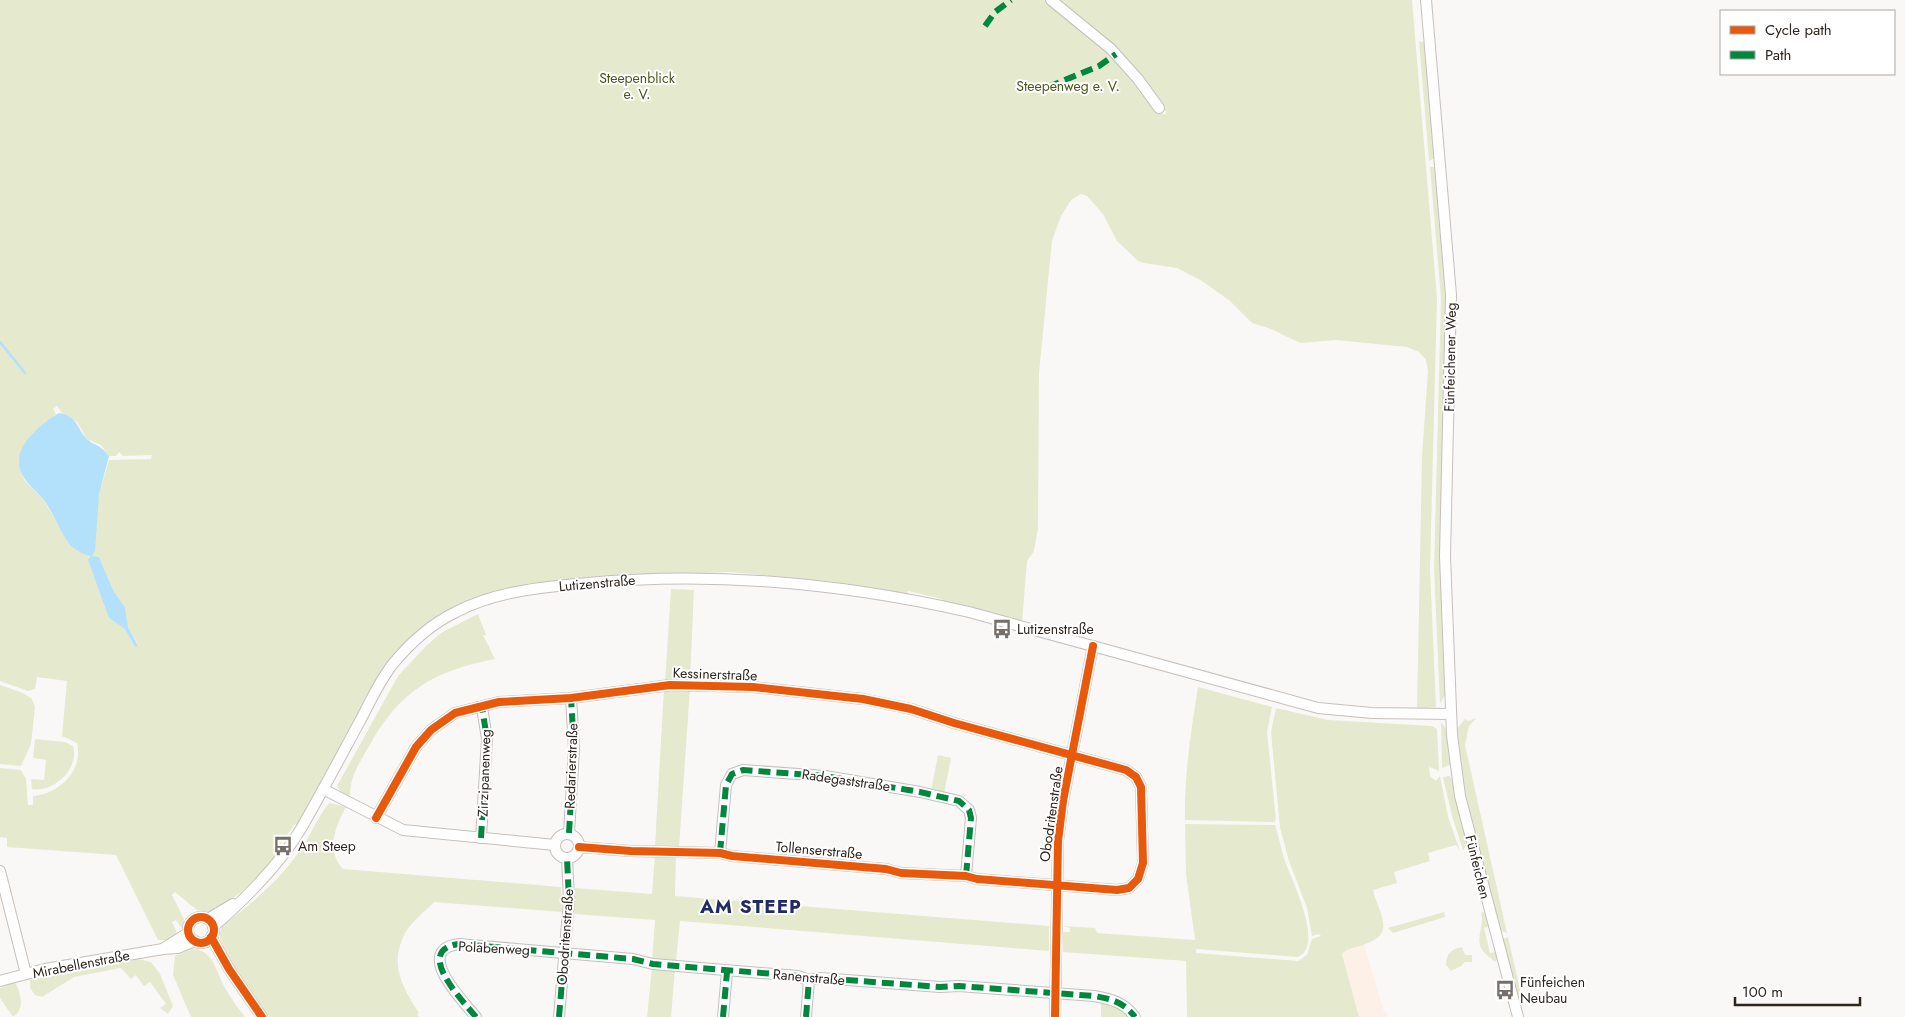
<svg xmlns="http://www.w3.org/2000/svg" width="1905" height="1017" viewBox="0 0 1905 1017" font-family="Jost,sans-serif">
<rect width="100%" height="100%" fill="#faf8f6"/>
<polygon fill="#fdf0e7" points="1364,944 1384,1012 1387,1013 1388,1017 1359,1017 1342,954 1349,949"/>
<g fill="#e5eace" fill-rule="evenodd">
<path d="M0 0H1049L1111 54 1112 58 1115 57 1158 111 1166 115V112L1140 78 1053 0H1412L1437 298 1430 569 1436 707 1417 709 1422 456 1428 371 1426 360 1419 352 1407 347 1336 340 1300 343 1271 329 1252 323 1230 301 1202 281 1177 268 1144 263 1138 261 1117 241 1103 214 1087 196 1081 194 1071 200 1061 216 1052 241 1039 373 1038 528 1034 551 1027 561 1022 622 941 602 942 599 908 591 906 595 835 582 731 572 604 577 553 582 492 593 466 602 439 615 394 655 374 684 298 826 295 824 277 849 280 852C259 877 238 898 210 913L197 910 175 892 172 895 184 919 183 930 176 920 172 922 177 933 168 940H158L116 855 7 847V838L0 837V768L21 770 26 779 28 805H33V796C59 794 84 770 77 743L62 736 67 681 37 677 35 689 28 691 0 681ZM57 406 62 413 77 422 87 439 101 445 109 456H116L119 452 123 456 152 455 151 459 109 460 99 494 96 514 70 545 43 499 24 480 19 462 37 429 56 414 53 409ZM99 557 114 592 125 607 128 627 138 645 135 647 125 629 109 618 103 597Z"/>
<polygon points="1419,41 1426,43 1435,158 1429,161"/>
<polygon points="1430,167 1436,167 1448,319 1440,556 1446,693 1440,704 1434,569 1441,299"/>
<polygon points="671,589 694,590 690,681 665,682"/>
<path d="M478 614 486 635H483L495 659C433 671 399 691 368 748 358 766 350 776 350 797L340 791 337 786 398 676 426 646 441 633Z"/>
<polygon points="0,685 23,693 32,699 35,707 31,744 21,766 0,764"/>
<path d="M1198 687 1272 707 1267 732 1276 820 1274 822 1185 820C1184 775 1191 731 1198 687Z"/>
<polygon points="664,688 690,688 679,848 655,846"/>
<path d="M1276 708 1328 720 1432 726 1437 729 1439 771 1429 767 1430 776 1436 781 1440 776 1448 817 1460 851 1456 845 1428 853 1430 861 1394 872 1397 883 1373 890C1381 919 1397 935 1360 946 1352 948 1347 949 1342 954L1359 1017H1187L1186 961 1063 952V932H1070V928L1063 926 1095 928 1097 933 1195 940 1186 874 1185 824 1275 825C1279 836 1281 850 1285 861 1291 878 1326 948 1297 957L1196 949V953L1298 961 1307 955 1312 939 1321 936 1319 934 1312 936 1307 908 1289 861 1280 828 1271 732Z"/>
<polygon points="1476,718 1469,726 1465,745 1507,933 1499,930 1464,795 1456,730 1465,719 1468,721"/>
<polygon points="1441,722 1448,732 1450,765 1442,768"/>
<path d="M35 739 65 742 73 746C80 768 54 793 32 789L31 779 44 780 46 760 33 758Z"/>
<polygon points="938,755 951,758 944,794 931,791"/>
<polygon points="1449,776 1452,778 1468,844 1463,850 1452,816 1443,777"/>
<path d="M329 803 346 807C335 827 326 851 343 869L561 887 562 912 434 902C426 911 411 922 405 933 389 965 402 986 419 1013L417 1014 419 1017H268L231 966 221 947 223 945C218 938 219 933 223 925 254 902 282 878 303 846 312 832 319 815 329 803Z"/>
<polygon points="655,853 676,854 675,896 1049,926 1049,951 680,921 676,962 652,960 655,920 574,914 575,888 652,894"/>
<polygon points="1444,912 1445,917 1393,933 1388,928"/>
<path d="M1483 912 1486 913 1489 926 1484 928 1490 953 1496 952 1497 959 1495 962C1491 958 1487 956 1483 951 1474 939 1485 926 1481 913Z"/>
<polygon points="1508,937 1526,1016 1522,1003 1519,1003 1502,940"/>
<path d="M1462 947 1465 955H1472V962H1465L1461 966 1451 971 1446 965C1446 954 1451 949 1462 947Z"/>
<path d="M192 949C213 948 217 974 225 988 231 998 238 1008 245 1017H191L173 975 175 956Z"/>
<polygon points="138,959 151,962 160,974 173,1006 168,1014 160,1008 166,1004 150,982 144,986 136,975 131,979 121,968 74,977 42,997 35,995 30,988 30,980 34,977"/>
<polygon points="652,967 675,968 671,1017 647,1017"/>
<path d="M14 983 16 984C21 995 25 1009 13 1017L0 998V988Z"/>
<polygon points="1101,1001 1112,1003 1132,1017 1101,1017"/>
</g>
<path fill="#b3e0fb" d="M59 413C78 416 77 429 87 439 95 446 100 444 109 456L99 494 95 551 92 556 99 557 114 592 125 607 128 627 138 646 135 647 125 629 109 618 88 560 91 556C84 555 77 551 71 546 62 536 53 512 43 499 33 487 19 479 19 461 18 443 44 421 59 413Z"/>
<g fill="none" stroke-linecap="round" stroke-linejoin="round">
<polyline stroke="#b3e0fb" stroke-width="2.5" points="0,342 25,373"/>
<defs>
<g id="minor">
<polyline points="1051,0 1111,49 1138,79 1159,108"/>
<polyline points="1426,0 1451,295 1445,556 1452,735 1460,796 1518,1017"/>
<polyline points="323,789 403,830 555,845"/>
<polyline points="376,818 416,747 431,730 455,713 499,702 571,698 670,685 753,687 863,699 911,709 954,723 1126,770 1136,777 1141,787 1143,863 1138,879 1129,888 1117,890 977,879 966,876 901,873 886,869 732,856 720,853 631,851 579,847"/>
<polyline points="569,833 574,748 571,698"/>
<circle cx="567" cy="846" r="12"/>
<polyline points="481,838 487,739 482,707"/>
<polyline points="720,853 726,785 732,774 743,770 825,776 920,792 959,801 969,810 971,818 966,876"/>
<polyline points="0,871 26,974"/>
<circle cx="201" cy="930" r="13"/>
<polyline points="208,919 233,904"/>
<path d="M213 927C244 900 281 863 302 827 322 792 341 756 360 721 370 702 379 682 392 665 410 643 431 624 456 612 496 591 543 587 587 583 716 571 842 583 969 612L1318 708 1372 713 1451 714"/>
<polyline points="211,937 229,969 262,1017"/>
<polyline points="164,948 188,933"/>
<polyline points="0,981 45,969 163,949 178,948 195,941"/>
<path d="M476 1017C464 1002 412 950 459 944L633 959 653 964 798 976 809 980 820 978 940 987 959 986 1094 996C1111 999 1124 1002 1135 1017"/>
<polyline points="559,1017 569,900 567,858"/>
<polyline points="723,1017 727,972"/>
<polyline points="806,1017 809,980"/>
<polyline points="1055,1017 1058,841 1063,801 1093,646"/>
</g>
</defs>
<use href="#minor" stroke="#c6c0bc" stroke-width="12"/>
<use href="#minor" stroke="#fefefe" stroke-width="10"/>
<g stroke="#00873e" stroke-width="6" stroke-dasharray="12 6" stroke-linecap="butt">
<polyline points="985,26 995,12 1011,0"/>
<polyline points="1048,87 1099,66 1116,54"/>
<polyline points="569,833 574,748 571,698"/>
<polyline points="481,838 487,739 482,707"/>
<polyline points="720,853 726,785 732,774 743,770 825,776 920,792 959,801 969,810 971,818 966,876"/>
<path d="M476 1017C464 1002 412 950 459 944L633 959 653 964 798 976 809 980 820 978 940 987 959 986 1094 996C1111 999 1124 1002 1135 1017"/>
<polyline points="559,1017 569,900 567,858"/>
<polyline points="723,1017 727,972"/>
<polyline points="806,1017 809,980"/>
</g>
<defs>
<g id="cycleway">
<polyline points="376,818 416,747 431,730 455,713 499,702 571,698 670,685 753,687 863,699 911,709 954,723 1126,770 1136,777 1141,787 1143,863 1138,879 1129,888 1117,890 977,879 966,876 901,873 886,869 732,856 720,853 631,851 579,847"/>
<circle cx="201" cy="930" r="13"/>
<polyline points="211,937 229,969 262,1017"/>
<polyline points="1055,1017 1058,841 1063,801 1093,646"/>
</g>
</defs>
<use href="#cycleway" stroke="#fff" stroke-width="11"/>
<use href="#cycleway" stroke="#e8590c" stroke-width="8"/>
</g>
<defs>
<symbol id="bus-bare" viewBox="-9 -9 18 18"><path d="M-5-6H5V4H4V6H2V4H-2V6H-4V4H-5ZM-3.5-4V0h7V-4ZM-3.5 1.2v1.5H-2V1.2ZM2 1.2v1.5H3.5V1.2Z" fill="#756f6a" stroke="#fff" stroke-width="2.5" paint-order="stroke"/></symbol>
</defs>
<g fill-rule="evenodd">
<use href="#bus-bare" x="988" y="615" width="28" height="28"/>
<use href="#bus-bare" x="269" y="832" width="28" height="28"/>
<use href="#bus-bare" x="1491" y="976" width="28" height="28"/>
</g>
<g text-anchor="middle" dominant-baseline="central" stroke-width="4" stroke-linejoin="round" paint-order="stroke">
<g font-size="14" fill="#4d571c" stroke="#fff">
<text x="637" y="78">Steepenblick<tspan x="637" dy="16">e. V.</tspan></text>
<text x="1068" y="86">Steepenweg e. V.</text>
</g>
<g font-size="14" fill="#2e251e" stroke="#fff">
<text transform="translate(1450 357) rotate(-89)">Fünfeichener Weg</text>
<text transform="translate(597 583) rotate(-5)">Lutizenstraße</text>
<text transform="translate(715 674) rotate(2)">Kessinerstraße</text>
<text transform="translate(571 766) rotate(-88)">Redarierstraße</text>
<text transform="translate(484 773) rotate(-88)">Zirzipanenweg</text>
<text transform="translate(846 780) rotate(8)">Radegaststraße</text>
<text transform="translate(1051 814) rotate(-82)">Obodritenstraße</text>
<text transform="translate(819 850) rotate(5)">Tollenserstraße</text>
<text transform="translate(1478 867) rotate(76)">Fünfeichen</text>
<text transform="translate(565 937) rotate(-86)">Obodritenstraße</text>
<text transform="translate(494 948) rotate(3)">Polabenweg</text>
<text transform="translate(81 964) rotate(-11)">Mirabellenstraße</text>
<text transform="translate(809 977) rotate(5)">Ranenstraße</text>
</g>
<g font-size="14" fill="#2e251e" stroke="#fff" text-anchor="start">
<text x="1017" y="629">Lutizenstraße</text>
<text x="298" y="846">Am Steep</text>
<text x="1520" y="982">Fünfeichen<tspan x="1520" dy="16">Neubau</tspan></text>
</g>
<g font-size="19" font-weight="bold" letter-spacing="1" fill="#212b64" stroke="#fff">
<text x="751" y="906">AM STEEP</text>
</g>
</g>
<rect x="1720" y="10" width="175" height="65" fill="#ffffff" stroke="#aba8a5"/>
<rect x="1730" y="26" width="25" height="8" fill="#e8590c" stroke="#aba8a5"/>
<text x="1765" y="35" font-size="15" fill="#2e251e">Cycle path</text>
<rect x="1730" y="51" width="25" height="8" fill="#00873e" stroke="#aba8a5"/>
<text x="1765" y="60" font-size="15" fill="#2e251e">Path</text>
<path d="M1735 997v8h125v-8" fill="none" stroke="#2e251e" stroke-width="2.5"/>
<text x="1742" y="997" font-size="15" fill="#2e251e" stroke="#ffffff" stroke-width="4" paint-order="stroke">100 m</text>
</svg>
